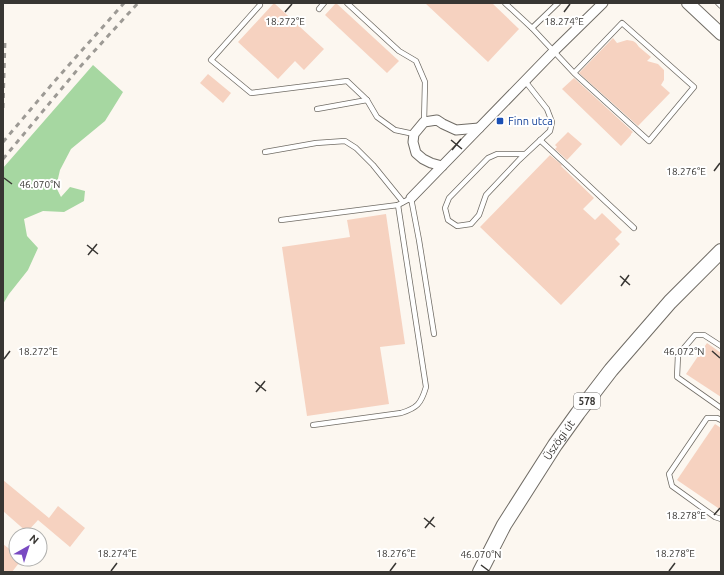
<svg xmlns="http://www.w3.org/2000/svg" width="724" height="575" viewBox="0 0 724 575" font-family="Ubuntu,sans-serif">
<rect width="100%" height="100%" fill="#fcf7f0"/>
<polygon fill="#a6d7a1" points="93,65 123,92 105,121 71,149 60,170 56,187 61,197 70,187 85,191 84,201 64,212 43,211 24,219 27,236 38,248 28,270 9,294 3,304 3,168"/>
<g fill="#f6d2c0">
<polygon points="274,3 324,49 304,70 295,61 278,79 238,42"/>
<polygon points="336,3 399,61 387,73 325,15"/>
<polygon points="425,3 492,3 519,29 488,62"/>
<polygon points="613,38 617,43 627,40 633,41 636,43 639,47 651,57 647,61 658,64 664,70 664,80 661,85 670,93 638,126 579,73"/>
<polygon points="208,74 231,93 223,103 200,83"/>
<polygon points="574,78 633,132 631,134 631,135 621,146 562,89"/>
<polygon points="568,132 582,144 567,160 555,149 557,147 555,145"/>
<polygon points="550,155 562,165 561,166 594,198 583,209 595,220 602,213 622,232 615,239 620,244 561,305 480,227"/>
<polygon points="386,214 405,344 380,347 389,404 307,416 282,247 350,237 347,220"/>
<polygon points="707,343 721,353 721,397 686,374"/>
<polygon points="715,424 721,428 721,510 677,480"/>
<polygon points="3,480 49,518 58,506 85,528 70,547 38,520 27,532 3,511"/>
<polygon points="3,544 16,554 16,559 22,559 12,572 3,572"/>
</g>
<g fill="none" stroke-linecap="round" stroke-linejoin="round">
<defs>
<g id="lane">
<polyline points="347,3 399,51 416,61 425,82 424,122"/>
<polyline points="505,3 532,28 574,73 622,23 694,87 649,141 574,73"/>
<polyline points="718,3 721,6"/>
<polyline points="260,5 211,60 251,93 347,81 367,100"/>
<polyline points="319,9 324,3"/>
<polyline points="532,28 558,3"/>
<polyline points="525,81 547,109 552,122 550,131 519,160 486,195 479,215 471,224 457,226 448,220 445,208 449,198 488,158 497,154 525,154"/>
<polyline points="317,109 367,100 377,117 395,130 414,134"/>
<polyline points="540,140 634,228"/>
<polyline points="265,152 316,143 345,141 356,148 373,165 403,202"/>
<polyline points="281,220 398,205 411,198 419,240 434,334"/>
<polyline points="721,346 704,335 695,335 678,355 677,377 721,408"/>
<polyline points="721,420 717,418 707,418 669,474 672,486 715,517 721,519"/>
<path d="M313 425 401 413C417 408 421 404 426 387L398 205"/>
</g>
<g id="street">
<polyline points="442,166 431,163 423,159 416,153 413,142 414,134 424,122 437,120 443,124 456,130 479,128"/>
<polyline points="411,198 553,52 603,3"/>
</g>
<polyline id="secondary" points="688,3 721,34"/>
<g id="primary">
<path id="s1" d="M480 572 504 525 555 445 578 413 611 370 670 302 721 251"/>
</g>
</defs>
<use href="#lane" stroke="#706c65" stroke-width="6"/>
<use href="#street" stroke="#706c65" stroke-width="11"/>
<use href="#secondary" stroke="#706c65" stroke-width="14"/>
<use href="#primary" stroke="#706c65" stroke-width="16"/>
<use href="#lane" stroke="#fff" stroke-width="4.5"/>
<use href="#street" stroke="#fff" stroke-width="9"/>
<use href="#secondary" stroke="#fff" stroke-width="12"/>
<use href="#primary" stroke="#fff" stroke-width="14"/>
<g stroke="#9d9a95" stroke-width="3" stroke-dasharray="5 5" stroke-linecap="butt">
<polyline points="3,108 5,40"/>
<polyline points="3,142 53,83 124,3"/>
<polyline points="3,159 78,69 138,3"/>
</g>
</g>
<path fill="none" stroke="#383633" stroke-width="1.5" d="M285 12 292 4M564 12 570 4M451 140 462 149M452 150 461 139M714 171 720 163M4 178 12 184M87 245 98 254M88 255 97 244M620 276 630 285M621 286 629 275M712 351 720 358M4 359 10 351M255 382 266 391M256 392 265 381M714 515 720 508M424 518 435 527M425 528 434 517M481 565 489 571M111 571 117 563M390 571 396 563M669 571 675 563"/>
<rect fill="#1a4fb4" stroke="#fff" stroke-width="1.5" x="496" y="117" width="8" height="8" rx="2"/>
<g text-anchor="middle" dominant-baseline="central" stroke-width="4" stroke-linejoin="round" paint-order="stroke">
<rect fill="#fff" stroke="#747270" stroke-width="1" x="574" y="393" width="26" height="16" rx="3"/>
<g font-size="10" font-weight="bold" fill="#383633">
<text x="587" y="401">578</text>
</g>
<g font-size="11" fill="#164399" stroke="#fff" text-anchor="start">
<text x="508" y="121">Finn utca</text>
</g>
<g font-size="11" fill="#383633" stroke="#fff">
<text stroke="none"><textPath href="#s1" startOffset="154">Üszögi út</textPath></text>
</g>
</g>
<g font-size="10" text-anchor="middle" fill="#383633" stroke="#fff" stroke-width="4" stroke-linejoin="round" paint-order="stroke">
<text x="285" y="25">18.272°E</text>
<text x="564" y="25">18.274°E</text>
<text x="686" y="175">18.276°E</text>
<text x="40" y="188">46.070°N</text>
<text x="684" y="355">46.072°N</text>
<text x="38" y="355">18.272°E</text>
<text x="686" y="519">18.278°E</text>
<text x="117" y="557">18.274°E</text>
<text x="396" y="557">18.276°E</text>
<text x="675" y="557">18.278°E</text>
<text x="481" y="558">46.070°N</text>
</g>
<rect width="724" height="575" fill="none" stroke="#383633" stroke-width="8"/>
<g transform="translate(28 547) rotate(39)"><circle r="19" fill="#ffffff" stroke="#afafad"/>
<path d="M0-3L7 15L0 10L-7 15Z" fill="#794ac2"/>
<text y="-6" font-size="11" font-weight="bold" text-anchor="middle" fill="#383633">N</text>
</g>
</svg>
